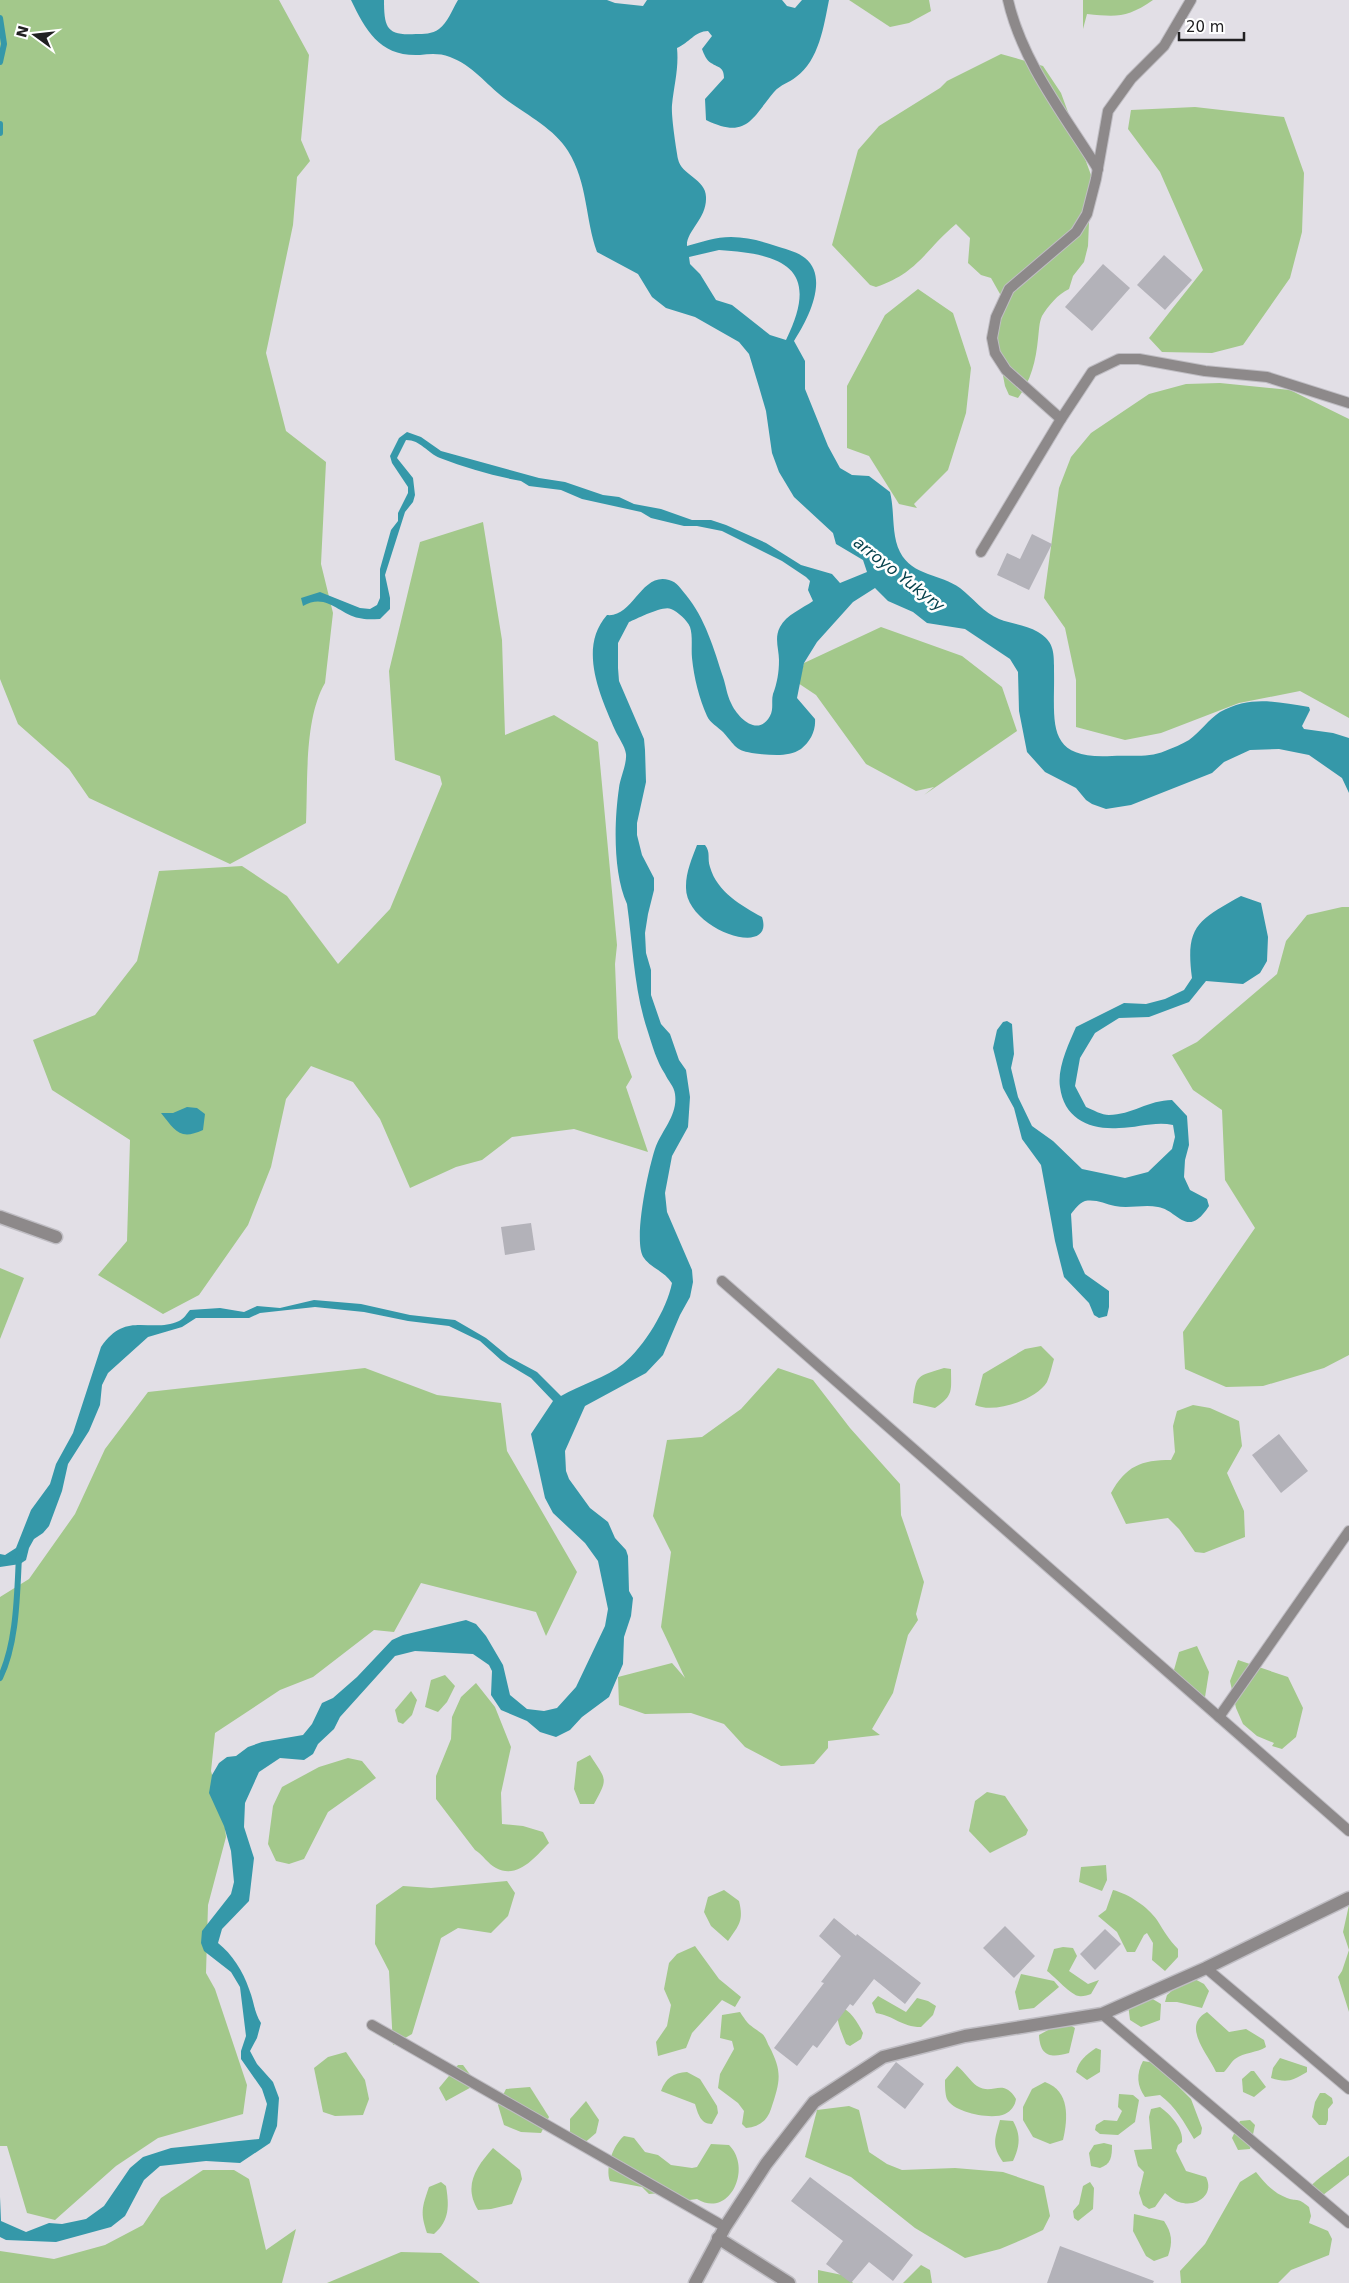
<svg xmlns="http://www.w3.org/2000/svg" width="1349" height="2283" viewBox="0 0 1349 2283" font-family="'DejaVu Sans',sans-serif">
<rect width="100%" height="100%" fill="#e2dfe6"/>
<g fill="#a3c88b">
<path d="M0 0H279L309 55 301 140 310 161 297 177 293 225 266 353 286 431 326 462 321 564 333 613 325 683C304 719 308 781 306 823L230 864 89 798 69 769 18 724 0 679Z"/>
<polygon points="849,0 929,0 931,11 909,23 890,27"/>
<path d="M1083 0H1153C1127 18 1117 17 1087 14L1083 29Z"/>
<path d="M1001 54 1043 66 1061 93 1091 175 1088 246 1084 262 1073 276 1069 289C1058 294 1048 306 1042 316 1039 322 1039 332 1038 339 1036 360 1031 381 1018 398L1009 395 1005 386 995 334 1002 315 1000 294 991 278 981 275 968 263 970 238 956 224C925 250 918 273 876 287L870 285 832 245 858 150 879 126 940 88 947 81Z"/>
<polygon points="1195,107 1284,117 1304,173 1302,232 1290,278 1243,345 1212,353 1162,352 1149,338 1203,270 1160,172 1128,129 1131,110"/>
<polygon points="918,289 953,313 971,368 966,413 948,470 914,504 917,508 899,504 869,456 847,448 847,386 885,315"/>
<polygon points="1220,383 1290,390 1349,419 1349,718 1300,691 1239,703 1161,733 1125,740 1076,727 1076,680 1065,628 1044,598 1059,488 1071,457 1091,433 1149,394 1186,384"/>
<polygon points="483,522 502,640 505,735 554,715 598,742 617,945 615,964 618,1038 632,1077 626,1087 648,1152 574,1129 512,1137 482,1160 456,1167 410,1188 380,1119 353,1082 311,1066 286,1099 271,1167 248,1225 199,1295 163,1314 98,1275 127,1241 130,1140 52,1090 33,1040 95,1015 137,961 159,871 242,866 287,896 338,964 390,909 442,784 440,776 395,760 389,671 420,542"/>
<polygon points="881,627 962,656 1002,687 1017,731 924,795 934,787 916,791 866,764 816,695 795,681 801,674 804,663"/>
<polygon points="1342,907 1349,907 1349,1355 1324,1368 1263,1386 1226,1387 1185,1369 1183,1332 1255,1228 1225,1180 1222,1110 1193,1090 1172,1055 1197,1042 1277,974 1286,941 1307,915"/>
<polygon points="0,1268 24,1278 0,1339"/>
<path d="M1041 1346 1054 1359C1052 1366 1050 1375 1047 1382 1036 1400 994 1414 975 1405L983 1374 1025 1349Z"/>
<polygon points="365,1368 437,1395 501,1403 507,1451 577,1572 546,1636 536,1612 421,1583 394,1632 374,1630 313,1677 280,1690 215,1733 211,1771 224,1819 226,1837 208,1905 206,1973 215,1989 247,2085 243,2114 158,2138 116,2166 55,2220 27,2213 7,2146 0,2146 0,1597 29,1579 75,1514 105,1449 148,1392"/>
<polygon points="778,1368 813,1380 850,1428 900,1484 901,1515 924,1582 916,1614 918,1620 908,1635 893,1693 872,1729 880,1735 828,1741 828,1748 814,1764 781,1766 745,1747 724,1724 691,1713 645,1714 619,1705 618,1677 672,1663 685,1678 661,1627 671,1552 653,1516 667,1440 702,1437 741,1409"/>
<path d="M944 1368 951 1369C951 1391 954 1395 935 1408L913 1403C916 1373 917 1377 944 1368Z"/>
<path d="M1193 1405 1210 1408 1239 1421 1242 1446 1227 1473 1244 1511 1245 1537 1204 1553 1195 1552 1179 1529 1168 1518 1126 1524 1111 1493C1126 1466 1141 1460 1171 1460L1175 1452 1173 1426 1177 1411Z"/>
<path d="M1197 1646 1209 1672 1205 1697C1184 1697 1182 1695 1172 1677L1179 1652Z"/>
<polygon points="1238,1660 1288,1677 1303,1708 1296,1737 1282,1749 1272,1746 1274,1743 1257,1736 1243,1724 1236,1708 1230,1681"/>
<polygon points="445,1675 455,1686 447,1702 438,1712 425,1707 431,1680"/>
<path d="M476 1683 495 1707 511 1747 501 1793 502 1824 523 1826 543 1832 549 1843C536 1856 518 1880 496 1868 488 1864 483 1855 475 1850L436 1799V1776L451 1739 452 1717 461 1697Z"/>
<polygon points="411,1691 417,1700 412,1715 403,1724 398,1722 395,1710"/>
<path d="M590 1755C606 1780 609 1777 594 1804H580L574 1789 577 1762Z"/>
<polygon points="348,1758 362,1761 376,1778 328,1812 304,1859 289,1864 276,1861 268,1844 273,1806 282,1787 319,1767"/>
<polygon points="987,1792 1005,1796 1028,1830 1026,1835 990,1853 969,1831 975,1801"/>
<polygon points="1106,1865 1107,1880 1102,1891 1079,1882 1081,1867"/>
<polygon points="507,1881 515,1893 508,1916 491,1933 458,1928 441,1938 412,2034 393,2045 389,1971 375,1944 376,1905 403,1886 431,1888"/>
<path d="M724 1890 739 1901C744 1921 739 1925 728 1941L711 1926 704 1912 708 1897Z"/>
<path d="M1113 1890C1129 1894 1148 1907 1157 1920 1164 1931 1169 1940 1178 1949V1957L1165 1971 1152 1960 1153 1943 1147 1933 1144 1935 1135 1952H1127L1117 1932 1098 1916 1106 1910Z"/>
<polygon points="1349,1905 1349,2012 1338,1977 1342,1971 1349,1950 1343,1932"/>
<polygon points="695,1946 719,1979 741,1997 735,2007 722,2000 692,2033 686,2048 658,2056 656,2042 667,2026 671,2005 664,1989 669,1963 677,1954"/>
<path d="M1063 1947 1073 1948 1077 1956 1069 1971 1088 1984 1099 1980 1091 1994C1088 1995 1082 1997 1079 1996 1072 1996 1054 1976 1047 1971L1054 1949Z"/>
<polygon points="1021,1974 1054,1981 1059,1987 1034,2008 1019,2010 1015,1992"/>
<polygon points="1189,1976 1204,1984 1209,1991 1202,2008 1177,2002 1165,2002 1167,1995"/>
<path d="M878 1996 906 2012 917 1998 928 2001 936 2006 933 2015 921 2027C901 2027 895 2016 876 2013L872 2003Z"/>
<polygon points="1151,1998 1161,2004 1160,2020 1141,2027 1130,2020 1128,2004"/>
<path d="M838 2005C851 2011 857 2021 863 2033L861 2039 850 2046 846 2044C841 2031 835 2020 838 2005Z"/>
<path d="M740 2012C749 2026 749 2024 761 2033 765 2035 767 2042 769 2046 783 2072 780 2082 771 2109 767 2121 759 2127 746 2128L742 2124 744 2111 738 2103 718 2088 720 2074 734 2049 732 2041 720 2038 722 2015Z"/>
<path d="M1207 2012 1229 2032 1246 2029 1264 2040 1266 2047C1257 2053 1244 2052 1235 2059 1231 2062 1228 2068 1224 2072H1216C1208 2054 1181 2026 1207 2012Z"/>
<path d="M1059 2024 1070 2025 1075 2028 1069 2053C1051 2058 1040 2057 1039 2035Z"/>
<path d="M1096 2048 1101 2050 1100 2072 1087 2080 1076 2072C1079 2060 1086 2055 1096 2048Z"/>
<polygon points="346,2052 365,2080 369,2099 363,2115 335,2116 323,2112 314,2068 328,2057"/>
<path d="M1280 2058 1307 2067V2072C1292 2081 1287 2083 1271 2078L1273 2068Z"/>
<path d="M1143 2061 1155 2063 1191 2099 1202 2128 1201 2134 1194 2139C1184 2122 1176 2107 1160 2095L1145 2097C1137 2086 1136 2074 1143 2061Z"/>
<polygon points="458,2065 463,2065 477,2084 446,2101 439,2088"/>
<path d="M957 2066C964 2071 970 2081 977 2086 993 2096 1003 2077 1016 2099 1015 2106 1011 2111 1005 2114 992 2120 954 2113 947 2099 945 2094 945 2086 945 2080Z"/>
<polygon points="1251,2071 1254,2071 1266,2087 1254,2097 1243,2092 1242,2079"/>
<path d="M687 2072 700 2079 717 2106 718 2113 712 2124C700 2124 698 2113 695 2104L661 2091C666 2078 673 2073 687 2072Z"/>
<path d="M1045 2082C1070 2091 1068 2118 1063 2140L1050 2144 1033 2137 1023 2120V2107L1032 2089Z"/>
<polygon points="530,2087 549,2117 541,2133 521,2132 504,2125 498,2105 506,2089"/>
<polygon points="1320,2093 1325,2093 1332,2098 1333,2103 1328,2109 1328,2120 1326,2125 1319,2125 1312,2117 1315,2102"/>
<polygon points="1119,2094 1133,2095 1139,2100 1135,2122 1118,2135 1100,2134 1095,2130 1096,2125 1104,2120 1117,2121 1122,2111 1118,2107"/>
<polygon points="586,2101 599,2120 596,2133 582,2145 570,2135 570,2119"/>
<polygon points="849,2106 859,2110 869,2152 887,2164 902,2170 955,2168 1003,2172 1044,2186 1050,2216 1043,2230 1026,2238 1000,2249 965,2258 915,2228 851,2177 805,2157 817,2110"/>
<path d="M1160 2107C1170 2114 1184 2129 1182 2142L1178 2145 1176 2151 1186 2171 1206 2177C1215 2195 1196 2208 1179 2202 1174 2201 1169 2196 1165 2193L1155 2207 1149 2209 1143 2205 1139 2193 1144 2172 1138 2166 1134 2150 1152 2149 1149 2117 1151 2109Z"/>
<path d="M1000 2120 1013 2121C1021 2135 1020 2146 1013 2161L1003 2162C991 2145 995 2139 1000 2120Z"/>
<polygon points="1250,2120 1255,2125 1250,2149 1238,2150 1232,2138 1240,2121"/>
<path d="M624 2136 634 2138 645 2152 658 2155 671 2165 692 2168 697 2167 711 2144 729 2145C753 2169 729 2219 697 2199L682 2201 662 2193 649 2194 642 2187 610 2181C605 2168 613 2145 624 2136Z"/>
<path d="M1104 2143 1112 2145C1112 2157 1111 2164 1100 2168L1091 2166 1089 2153 1094 2145Z"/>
<path d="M493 2148 520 2170 522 2179 512 2204 491 2209 478 2210C463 2186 476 2167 493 2148Z"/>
<path d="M1349 2156V2175L1323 2195 1311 2186C1313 2182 1342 2161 1349 2156Z"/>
<polygon points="203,2170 234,2170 249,2179 266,2250 296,2229 282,2283 0,2283 0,2251 54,2259 105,2245 143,2225 161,2198"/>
<path d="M1256 2172C1265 2183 1273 2193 1287 2198 1299 2202 1297 2197 1309 2207L1311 2216 1309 2223 1328 2231 1332 2239 1329 2255 1291 2270 1278 2283H1181L1180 2271 1205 2244 1240 2182Z"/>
<path d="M441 2182 446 2186C449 2205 450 2220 434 2234L427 2233C420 2213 422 2207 429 2187Z"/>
<polygon points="1090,2182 1094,2188 1093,2209 1078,2221 1074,2218 1073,2211 1079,2204 1083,2186"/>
<path d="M1134 2214 1164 2221C1172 2233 1173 2242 1168 2256L1154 2261 1146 2256 1133 2231Z"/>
<polygon points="401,2252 441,2253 480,2283 327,2283"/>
<polygon points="921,2265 930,2270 932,2283 903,2283"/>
<polygon points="818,2270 847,2276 853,2283 818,2283"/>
</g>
<g fill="#3598a9" fill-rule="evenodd">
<path d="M351 0H384C384 28 387 36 416 34 424 34 432 34 439 29 448 22 452 10 458 0H607L615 3 643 6 647 0H782L787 6 795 8 802 0H829C824 25 819 61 796 77 789 83 781 84 774 92 752 118 747 140 706 120L705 99 724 78C724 67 719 68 711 63 706 60 704 54 702 49L712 36 708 31C695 31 689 43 677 48 679 68 674 85 672 105 671 116 676 147 678 159 681 175 706 179 706 197 707 219 686 231 687 246 701 242 716 237 731 237 747 237 761 241 776 246 785 249 798 252 805 258 830 278 807 321 794 341L805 361V389L828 446 840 468 852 475 869 476 890 492C895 512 891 534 900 552 912 576 941 574 960 588 973 598 984 613 999 619 1012 624 1026 625 1038 632 1055 642 1054 654 1054 671 1055 723 1044 760 1112 756 1130 755 1149 758 1165 751 1173 748 1182 744 1189 740 1200 732 1209 719 1220 712 1251 695 1276 702 1309 707L1310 710 1302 726 1304 729 1333 733 1349 738V793L1342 778 1309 755 1279 749 1250 750 1224 762 1212 773 1131 805 1106 809 1092 804 1086 800 1076 788 1045 772 1027 752 1019 711 1018 672 1010 659 965 629 927 623 913 612 888 601 875 588 853 602 817 642 804 663 797 698 815 719C816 731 810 742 801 749 789 757 773 755 760 754 735 751 738 749 723 732 718 727 710 723 707 716 699 698 694 678 692 658 691 648 693 636 690 627 687 620 678 612 671 609 663 605 637 619 629 622L618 643V668L619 681 644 739 645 750 646 782 637 823V835L642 855 654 878V890L648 914 645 933 646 953 651 970V995L661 1024 670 1034 679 1060 686 1070 690 1097 688 1127 672 1156 665 1193 667 1212 692 1270 693 1282 690 1297 680 1315 663 1355 646 1373 585 1406 565 1451 566 1471 569 1479 590 1508 608 1522 615 1538 626 1550 628 1556 629 1591 633 1598 631 1616 624 1637 623 1664 609 1697 582 1717 570 1730 556 1737 540 1732 527 1721 501 1710 491 1695 492 1671 489 1665 473 1654 415 1651 395 1656 340 1717 334 1729 318 1744 313 1754 304 1760 280 1758 259 1772 245 1803 244 1827 254 1858 249 1901 222 1929 218 1943C232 1954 243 1971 249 1989 254 2001 254 2012 261 2023L257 2038 250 2051 257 2064 273 2082 279 2098 277 2126 270 2143 240 2163 206 2161 160 2166 144 2180 125 2216 111 2227 56 2242 6 2240 0 2237V2197L1 2221 26 2232 49 2223 62 2224 86 2219 104 2206 130 2168 143 2157 171 2148 259 2139 267 2104 262 2089 241 2059V2051L246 2036 240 1987 231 1972 204 1951 201 1943 202 1931 231 1894 234 1882 231 1851 224 1826 209 1793 212 1775 219 1763 227 1757 236 1756 248 1747 262 1742 303 1735 312 1724 322 1703 333 1698 357 1677 392 1640 403 1635 466 1620 476 1624 486 1636 503 1665 510 1695 527 1709 544 1711 557 1708 576 1687 605 1626 608 1609 598 1561 585 1543 553 1513 545 1498 531 1434 553 1401 531 1378 501 1360 480 1341 449 1326 408 1321 364 1312 315 1307 260 1313 249 1318H196L182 1327 148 1337 108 1373 102 1385 100 1405 89 1431 68 1464 62 1491 49 1526 43 1533 34 1539 29 1548 26 1560 20 1564 0 1567V1554L5 1555 16 1548 31 1510 50 1484 56 1464 73 1433 101 1347C126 1310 150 1334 179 1321 184 1319 187 1313 190 1310L220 1308 244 1312 257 1306 280 1308 314 1300 361 1304 410 1315 455 1320 486 1338 509 1357 537 1372 561 1396C580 1385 607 1377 623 1364 644 1347 667 1309 672 1283 664 1271 651 1268 644 1258 632 1243 649 1165 656 1146 663 1129 678 1114 675 1094 674 1086 668 1081 665 1074 657 1062 652 1045 648 1032 634 991 633 947 627 904 613 873 614 822 619 788 620 778 627 764 626 754 625 746 618 737 615 730 600 695 578 648 607 615 633 618 641 572 669 580 677 582 681 589 686 595 705 618 714 649 723 677 726 686 727 695 731 703 737 717 758 738 770 716 774 709 771 701 773 694 777 683 779 673 779 660 779 649 774 638 780 627 786 615 803 608 813 601L808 590 810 581 806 577 782 561 722 531 697 526H684L651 518 641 512 582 499 561 490 529 486 521 481C494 476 466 468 440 458 427 453 421 440 406 440L397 458 413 478 415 495 413 502 405 512 385 575 390 598V609L380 619C373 619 366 620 359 618 339 614 326 592 303 606L301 598 320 592 360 608 370 609 377 605 380 598V569L391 530 398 521V513L408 493V487L392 463 390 456 399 438 407 432 421 437 441 451 539 478 565 482 603 495 619 497 634 504 661 509 692 520H711L726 525 766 543 801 565 832 574 840 583 867 572 863 560 836 544 833 533 794 497 779 472 772 453 766 411 759 387 749 354 739 342 695 317 666 308 652 297 638 274 597 252C585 219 588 183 568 151 554 128 525 114 504 98 486 84 472 65 450 57 439 53 430 54 420 55 380 57 366 31 351 0ZM719 250C785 254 821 269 786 340L770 335 732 305 716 300 700 274 690 264 689 257Z"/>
<path d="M697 845H705C711 853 707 858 710 867 717 892 742 906 762 917 776 960 684 929 686 886 686 872 692 858 697 845Z"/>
<path d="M1241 896 1261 903 1268 937 1267 961 1260 973 1243 984 1206 981 1189 1002 1149 1017 1119 1018 1095 1033 1080 1058 1075 1086 1086 1107C1093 1110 1102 1115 1109 1115 1131 1115 1149 1100 1172 1100L1187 1116 1189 1145 1185 1160 1184 1177 1190 1190 1207 1199 1209 1206C1187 1240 1178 1210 1158 1207 1144 1204 1129 1209 1115 1206 1105 1204 1096 1199 1085 1201 1079 1203 1075 1209 1071 1214L1073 1247 1085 1274 1109 1291V1307L1107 1316 1099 1318 1094 1315 1089 1303 1064 1277 1055 1241 1041 1165 1022 1139 1014 1108 1003 1088 993 1048 997 1030 1003 1022 1007 1021 1012 1024 1014 1054 1011 1068 1018 1097 1032 1126 1053 1141 1082 1169 1125 1178 1148 1172 1172 1149 1175 1137 1173 1125C1155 1121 1137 1128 1119 1128 1090 1130 1064 1119 1060 1087 1057 1068 1069 1043 1076 1027L1124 1003 1146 1004 1165 999 1184 990 1192 978C1185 926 1198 920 1241 896Z"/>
<path d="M187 1107 197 1108 205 1114 203 1130C179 1141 175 1130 161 1113H173Z"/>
</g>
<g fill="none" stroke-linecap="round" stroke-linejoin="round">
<g stroke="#3598a9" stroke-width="6">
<polyline points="0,18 4,44 0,62"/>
<polyline points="0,124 0,133"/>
<path d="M0 1678C17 1643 17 1594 19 1556"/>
</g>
</g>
<g fill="#b3b2b9">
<polygon points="1164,255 1192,280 1165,310 1137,285"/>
<polygon points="1103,264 1130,288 1092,331 1065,307"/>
<polygon points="1032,534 1052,544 1029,590 997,575 1007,553 1020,559"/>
<polygon points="531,1223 535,1250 505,1255 501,1227"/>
<polygon points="1279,1434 1308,1471 1281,1493 1252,1455"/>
<polygon points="834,1918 856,1936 857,1934 921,1983 905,2004 874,1979 853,2006 850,2004 817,2048 813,2045 797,2066 774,2048 824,1983 821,1982 841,1956 819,1936"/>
<polygon points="1005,1926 1035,1956 1014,1978 983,1948"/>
<polygon points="1105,1929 1121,1944 1095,1970 1080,1954"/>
<polygon points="896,2062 924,2084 905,2109 877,2087"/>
<polygon points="810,2177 913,2255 893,2281 869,2262 851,2283 826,2264 843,2241 791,2201"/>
<polygon points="1060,2246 1154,2281 1153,2283 1047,2283"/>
</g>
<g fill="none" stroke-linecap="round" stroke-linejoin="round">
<defs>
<g id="service">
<path d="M1008 0C1022 62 1065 116 1098 169"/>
<polyline points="1061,419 1006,370 995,353 992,338 996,317 1009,289 1076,232 1087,214 1096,179 1108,111 1131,79 1164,46 1191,0"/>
<polyline points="981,552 1061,419 1092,372 1119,359 1139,359 1205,371 1267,377 1349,403"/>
<polyline points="722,1281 1349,1831"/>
<polyline points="1219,1717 1349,1531"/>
<polyline points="1206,1968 1349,2089"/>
<polyline points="1102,2014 1349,2223"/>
<polyline points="372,2025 725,2227"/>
</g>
<g id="minor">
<polyline points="0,1217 56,1237"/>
<polyline points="718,2238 789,2283"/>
<polyline points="695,2283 725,2227 766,2164 814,2102 883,2057 965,2036 1102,2014 1206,1968 1349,1898"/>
</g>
</defs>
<use href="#service" stroke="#bfbdc3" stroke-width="12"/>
<use href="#minor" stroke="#bfbdc3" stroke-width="15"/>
<use href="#service" stroke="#8d898a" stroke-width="10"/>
<use href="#minor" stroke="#8d898a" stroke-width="12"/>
</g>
<g text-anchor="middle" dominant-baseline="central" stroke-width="5" stroke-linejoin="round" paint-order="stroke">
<g font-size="16" font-style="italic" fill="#08444e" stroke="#fff">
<text transform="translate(899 574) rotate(38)">arroyo Yukyry</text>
</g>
</g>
<g transform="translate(35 35) rotate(285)" stroke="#ffffff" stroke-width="4" paint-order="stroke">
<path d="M0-4L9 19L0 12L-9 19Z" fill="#212022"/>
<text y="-8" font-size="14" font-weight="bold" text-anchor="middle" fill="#212022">N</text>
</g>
<path d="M1179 32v8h65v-8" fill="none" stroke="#212022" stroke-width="2.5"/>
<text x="1186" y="32" font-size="15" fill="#212022" stroke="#ffffff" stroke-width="4" paint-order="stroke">20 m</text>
</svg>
